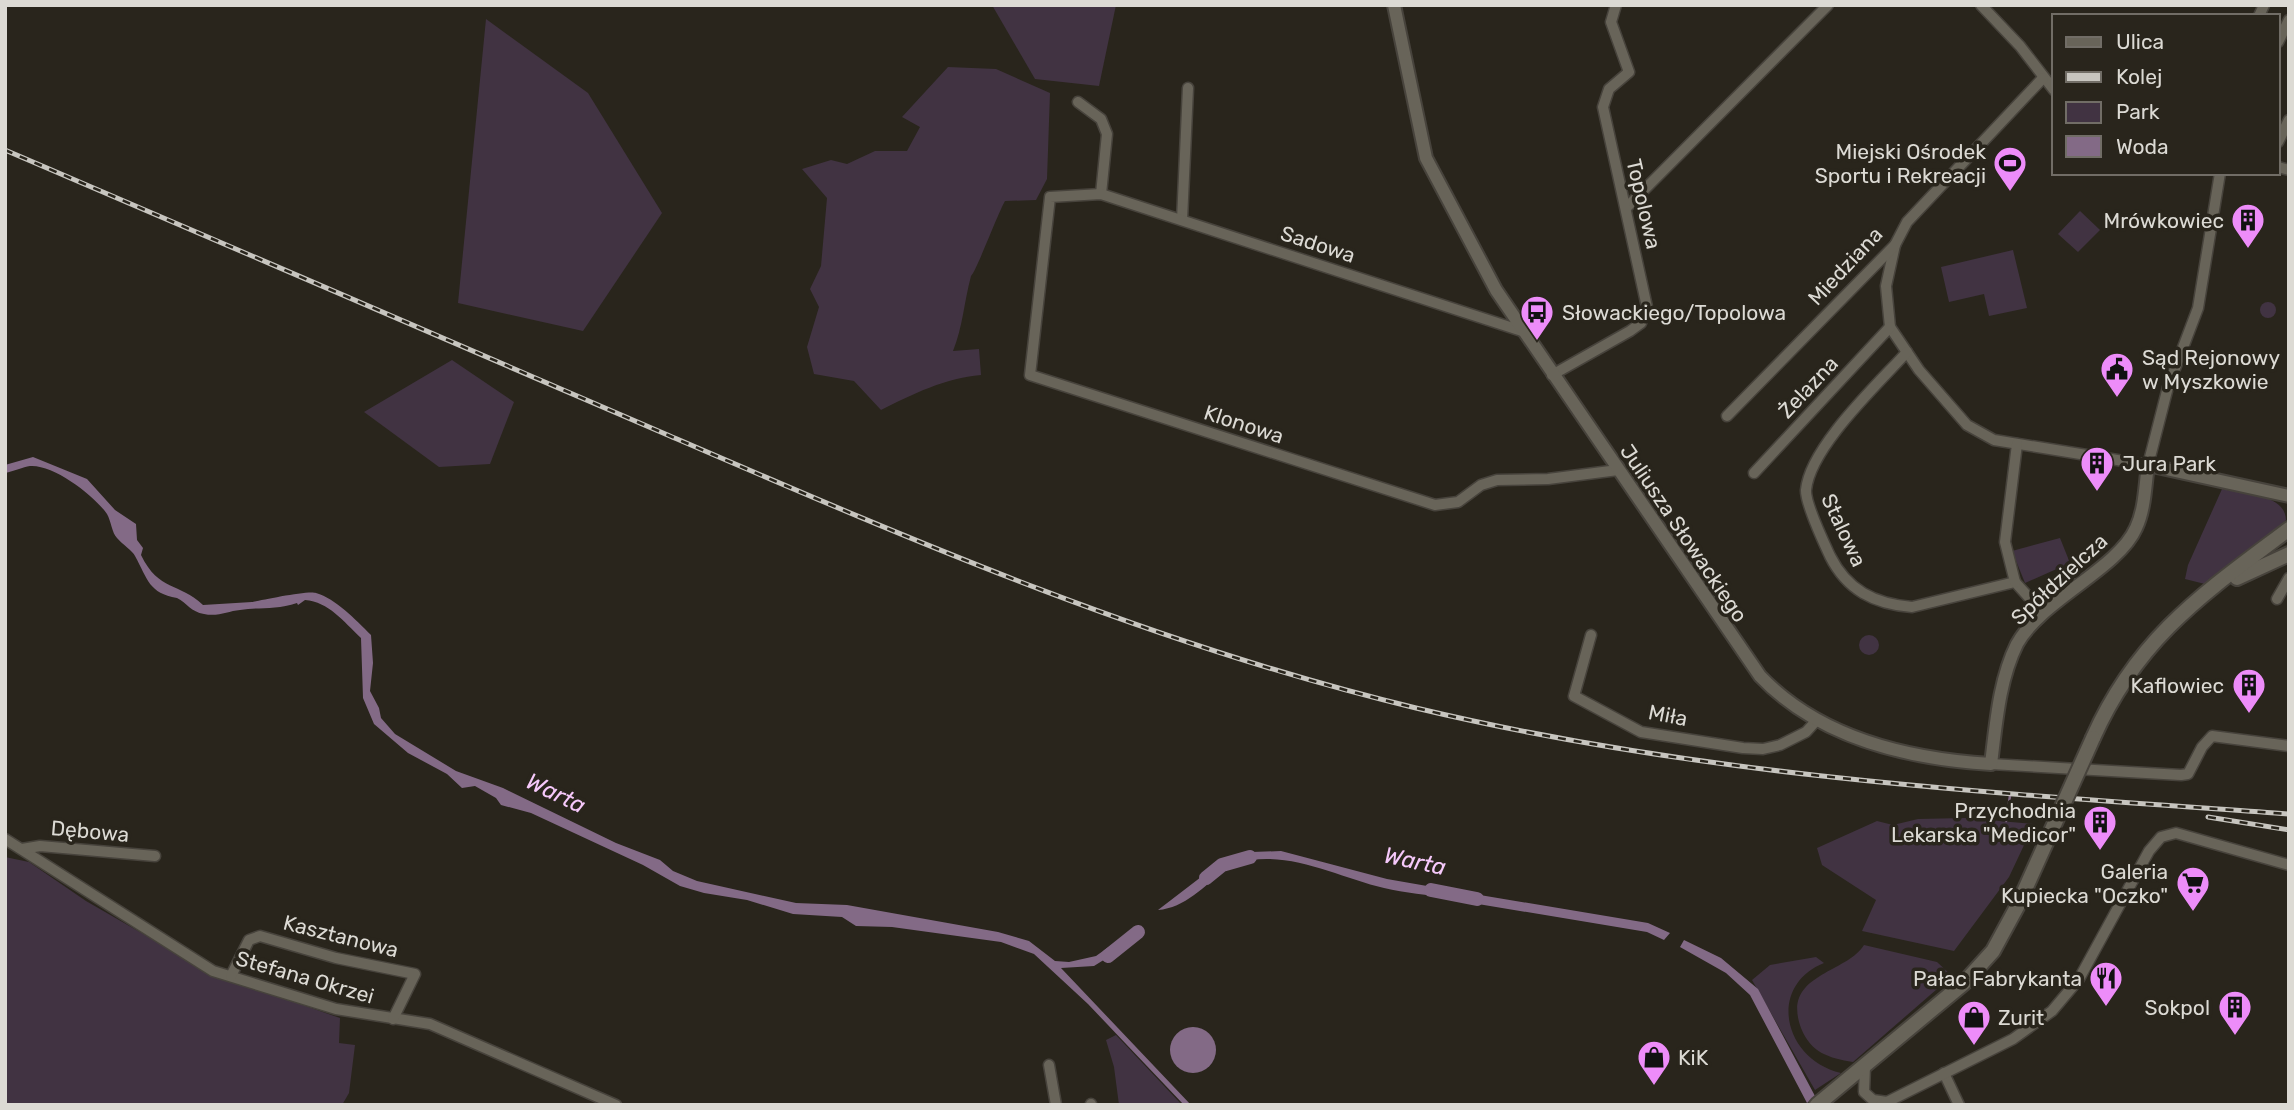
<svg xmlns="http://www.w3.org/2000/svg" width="2294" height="1110" viewBox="0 0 2294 1110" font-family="Rubik,sans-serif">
<rect width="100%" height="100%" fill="#29251c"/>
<g fill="#413342">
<polygon points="992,5 1116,5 1099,86 1035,79"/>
<polygon points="486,19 588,93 662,213 583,331 458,303"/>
<path d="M948 67 996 69 1050 93 1047 179 1036 200 1005 201C998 213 976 272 971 276 964 302 963 326 953 351L979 349 981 375C945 378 913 394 881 410L854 381 814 374 807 347 819 307 810 289 821 266 827 198 802 169 831 160 847 164 875 151H907L920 127 902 117Z"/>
<polygon points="2080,211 2100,230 2078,252 2058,234"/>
<polygon points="2013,250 2027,308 1989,316 1984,294 1949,302 1941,267"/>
<circle cx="2268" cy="310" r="8"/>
<polygon points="452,360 514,402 490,464 439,467 364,412"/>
<path d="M2222 489C2242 494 2285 493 2286 520L2230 568 2205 584 2185 579 2188 565Z"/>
<polygon points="2060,538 2070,563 2025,583 2012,551"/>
<circle cx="1869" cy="645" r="10"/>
<polygon points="1965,818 2034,824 2009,877 1954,951 1862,931 1876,900 1822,865 1817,848 1877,821 1893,825 1918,819"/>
<polygon points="5,857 29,862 86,901 211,973 340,1018 339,1043 355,1045 349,1093 342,1105 5,1105"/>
<path d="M1864 945 1937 962 1952 976 1853 1062C1829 1058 1811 1053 1801 1028 1781 974 1846 974 1864 945Z"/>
<path d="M1816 957 1824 963C1767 986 1783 1059 1841 1073L1815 1090 1752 980 1770 965Z"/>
<polygon points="1116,1035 1182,1105 1119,1105 1114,1067 1106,1040"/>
</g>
<g fill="#836a86">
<path d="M33 457 87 479 115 510 136 524 137 540 143 548 141 555C159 592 179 582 203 605L252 602C258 601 308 590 316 593 336 599 355 619 371 635L373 663 370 691 379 708 381 718 395 734 456 771 503 788 616 843 660 860 673 871 697 881 796 903 847 905 998 932 1029 941 1055 961 1069 962 1096 956 1117 941 1126 946 1094 966 1061 968 1191 1105H1184L1088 1004 1034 954 1001 942 892 927 856 926 842 917 793 914 747 900 704 893 680 886 643 865 531 813 501 805 496 798 475 786 462 788 447 774 408 753 374 724 363 698 361 638C343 621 329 602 305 600L298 605 297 603C276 610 259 607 240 610 228 611 218 617 204 614 191 612 187 603 177 598 149 593 148 580 135 556 133 551 122 544 117 538 112 533 111 521 107 514 94 495 53 464 30 466 23 467 14 471 5 473V465Z"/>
<path d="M1281 851 1387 879 1450 890 1449 898C1428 895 1405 893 1384 888 1337 877 1284 847 1235 864L1229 858 1252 852Z"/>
<path d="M1218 864 1225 870C1204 886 1185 908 1158 910Z"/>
<polygon points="1462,892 1648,923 1670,933 1664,940 1647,932 1460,901"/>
<polygon points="1684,940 1721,958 1758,989 1815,1096 1807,1103 1750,995 1726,973 1680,947"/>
<circle cx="1193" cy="1050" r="23"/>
</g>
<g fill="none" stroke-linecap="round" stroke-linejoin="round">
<polyline stroke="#836a86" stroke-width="2.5" points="2006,821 2010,796"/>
<g stroke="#836a86" stroke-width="14">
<polyline points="1206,878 1222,865 1250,857"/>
<polyline points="1431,890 1477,899"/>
<polyline points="1108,956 1138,932"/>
</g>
<defs>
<g id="minor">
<polyline points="1981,5 2020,46 2054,90"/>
<polyline points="2259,16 2264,5"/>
<polyline points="2278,42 2289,20"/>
<polyline points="1078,102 1101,119 1107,134 1101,194"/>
<polyline points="2278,142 2289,120"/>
<polyline points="2278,167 2289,170"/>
<polyline points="1626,208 1828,5"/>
<polyline points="1182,220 1188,88"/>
<polyline points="1895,245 1886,286 1890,327 1919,370 1967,425 1994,440 2148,465 2168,387 2198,308 2220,173"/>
<polyline points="1522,331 1101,194 1050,197 1030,375 1435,505 1458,502 1481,485 1497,480 1548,479 1618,470"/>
<path d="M1907 352C1878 384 1810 447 1806 490 1805 503 1824 543 1830 556 1847 590 1874 604 1912 607L2015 582 2043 613"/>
<polyline points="1552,375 1630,331 1641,323 1647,307 1603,107 1609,89 1629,72 1611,22 1616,5"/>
<polyline points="1727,416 1895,245 1907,222 2043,78"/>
<polyline points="1754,473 1890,327"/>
<polyline points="2015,582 2005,542 2017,444"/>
<polyline points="2277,599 2289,578"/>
<polyline points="1591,635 1574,696 1641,732 1743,748 1763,749 1780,745 1806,732 1816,721"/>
<polyline points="1991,764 2181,775 2188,774 2202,747 2212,736 2289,746"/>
<polyline points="5,839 213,971 336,1009 430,1024 616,1105"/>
<polyline points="22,849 40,846 155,856"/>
<polyline points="231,976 249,940 260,936 336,958 415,974 393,1019"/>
<polyline points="1049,1065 1056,1105"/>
<polyline points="1865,1066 1864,1092 1873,1100 1887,1102"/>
<polyline points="1944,1073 1959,1105"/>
<polyline points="1091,1104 1091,1105"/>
<polyline points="1881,1105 2013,1039 2052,1011 2079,979 2149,851 2161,837 2176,833 2289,865"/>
</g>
<path id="tertiary" d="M1394 5 1426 158 1496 290 1760 676C1819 738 1907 759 1991 764 1996 724 1999 680 2017 644 2041 600 2118 569 2136 528 2145 509 2145 486 2148 465L2289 496"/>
<g id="secondary">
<polyline points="2237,578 2289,554"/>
<path d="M2093 738C2138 637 2204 593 2289 529"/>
<polyline points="1817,1105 1964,983 1993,951 2018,905"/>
</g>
</defs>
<use href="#minor" stroke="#47433c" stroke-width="13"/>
<use href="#tertiary" stroke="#47433c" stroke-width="16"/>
<use href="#secondary" stroke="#47433c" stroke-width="18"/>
<use href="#minor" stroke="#686459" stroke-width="10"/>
<use href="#tertiary" stroke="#686459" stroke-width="12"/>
<use href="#secondary" stroke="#686459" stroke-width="14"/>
<defs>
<g id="rail">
<path d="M5 150C227 245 448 340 670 436 916 542 1154 645 1416 708 1705 777 1994 793 2289 814"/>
<polyline points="2208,817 2289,830"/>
</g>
</defs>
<use href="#rail" stroke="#c7c5bf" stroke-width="5"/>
<use href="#rail" stroke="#29251c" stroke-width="2.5" stroke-dasharray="8" stroke-linecap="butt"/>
<defs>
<polyline id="secondary-bridge" points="2018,905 2093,738"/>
</defs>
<use href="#secondary-bridge" stroke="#47433c" stroke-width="18" stroke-linecap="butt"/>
<use href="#secondary-bridge" stroke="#686459" stroke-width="14"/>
</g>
<defs>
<symbol id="stadium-pin" viewBox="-11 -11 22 30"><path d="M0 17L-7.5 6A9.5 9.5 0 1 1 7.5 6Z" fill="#ed8cf9" stroke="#29251c"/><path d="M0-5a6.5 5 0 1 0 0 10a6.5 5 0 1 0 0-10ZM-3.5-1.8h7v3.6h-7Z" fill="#111"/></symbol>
<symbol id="building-pin" viewBox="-11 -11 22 30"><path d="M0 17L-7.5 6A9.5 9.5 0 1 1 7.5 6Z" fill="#ed8cf9" stroke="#29251c"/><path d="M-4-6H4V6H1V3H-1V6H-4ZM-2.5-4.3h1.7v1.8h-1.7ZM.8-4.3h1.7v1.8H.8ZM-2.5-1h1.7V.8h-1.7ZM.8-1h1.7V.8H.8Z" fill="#111"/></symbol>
<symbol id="bus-pin" viewBox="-11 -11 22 30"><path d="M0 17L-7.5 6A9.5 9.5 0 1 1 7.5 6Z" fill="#ed8cf9" stroke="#29251c"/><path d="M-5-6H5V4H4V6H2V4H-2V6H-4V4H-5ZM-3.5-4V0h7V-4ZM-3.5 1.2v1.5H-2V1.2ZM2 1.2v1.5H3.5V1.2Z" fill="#111"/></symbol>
<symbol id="civic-pin" viewBox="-11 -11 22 30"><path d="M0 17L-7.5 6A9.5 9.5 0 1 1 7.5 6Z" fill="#ed8cf9" stroke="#29251c"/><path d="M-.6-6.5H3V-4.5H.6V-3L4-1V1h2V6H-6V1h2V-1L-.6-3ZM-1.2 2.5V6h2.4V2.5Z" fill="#111"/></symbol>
<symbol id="supermarket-pin" viewBox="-11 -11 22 30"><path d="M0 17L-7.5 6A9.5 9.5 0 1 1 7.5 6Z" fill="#ed8cf9" stroke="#29251c"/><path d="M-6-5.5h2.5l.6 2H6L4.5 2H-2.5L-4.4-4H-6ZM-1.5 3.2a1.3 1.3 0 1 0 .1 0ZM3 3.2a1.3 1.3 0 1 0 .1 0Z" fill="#111"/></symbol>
<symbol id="restaurant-pin" viewBox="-11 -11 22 30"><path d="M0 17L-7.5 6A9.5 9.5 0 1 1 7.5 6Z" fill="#ed8cf9" stroke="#29251c"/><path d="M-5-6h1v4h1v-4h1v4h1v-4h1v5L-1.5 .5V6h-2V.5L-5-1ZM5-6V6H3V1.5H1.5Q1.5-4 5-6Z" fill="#111"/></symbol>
<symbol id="shop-pin" viewBox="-11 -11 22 30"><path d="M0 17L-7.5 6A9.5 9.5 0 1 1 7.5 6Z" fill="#ed8cf9" stroke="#29251c"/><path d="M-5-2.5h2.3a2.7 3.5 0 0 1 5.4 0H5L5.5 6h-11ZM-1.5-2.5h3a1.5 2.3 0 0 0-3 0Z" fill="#111"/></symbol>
</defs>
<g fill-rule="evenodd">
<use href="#stadium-pin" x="1991" y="144" width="38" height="52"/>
<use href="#building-pin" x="2229" y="201" width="38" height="52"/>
<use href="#bus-pin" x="1518" y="293" width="38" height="52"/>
<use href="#civic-pin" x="2098" y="350" width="38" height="52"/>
<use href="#building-pin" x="2078" y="444" width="38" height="52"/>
<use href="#building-pin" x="2230" y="666" width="38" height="52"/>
<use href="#building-pin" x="2081" y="803" width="38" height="52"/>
<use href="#supermarket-pin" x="2174" y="864" width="38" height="52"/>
<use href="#restaurant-pin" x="2087" y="959" width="38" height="52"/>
<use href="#building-pin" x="2216" y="988" width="38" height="52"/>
<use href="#shop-pin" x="1955" y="998" width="38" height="52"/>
<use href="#shop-pin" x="1635" y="1038" width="38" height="52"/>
</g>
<g text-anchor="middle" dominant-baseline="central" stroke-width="7" stroke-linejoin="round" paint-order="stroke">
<g font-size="21" fill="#dcdad4" stroke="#29251c" text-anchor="end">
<text x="1986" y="151">Miejski Ośrodek<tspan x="1986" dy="24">Sportu i Rekreacji</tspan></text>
<text x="2224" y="220">Mrówkowiec</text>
<text x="1562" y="312" text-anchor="start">Słowackiego/Topolowa</text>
<text x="2142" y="357" text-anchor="start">Sąd Rejonowy<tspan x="2142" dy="24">w Myszkowie</tspan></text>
<text x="2122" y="463" text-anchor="start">Jura Park</text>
<text x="2224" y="685">Kaflowiec</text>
<text x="2076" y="810">Przychodnia<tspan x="2076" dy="24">Lekarska "Medicor"</tspan></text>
<text x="2168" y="871">Galeria<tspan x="2168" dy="24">Kupiecka "Oczko"</tspan></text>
<text x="2082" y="978">Pałac Fabrykanta</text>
<text x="2210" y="1007">Sokpol</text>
<text x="1998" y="1017" text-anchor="start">Zurit</text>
<text x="1678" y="1057" text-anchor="start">KiK</text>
</g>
<g font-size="21" fill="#dcdad4" stroke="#29251c">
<text transform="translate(1644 204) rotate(77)">Topolowa</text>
<text transform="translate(1318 244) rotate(18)">Sadowa</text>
<text transform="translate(1845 266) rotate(-47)">Miedziana</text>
<text transform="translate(1808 387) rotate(-47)">Żelazna</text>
<text transform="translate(1244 424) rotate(18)">Klonowa</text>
<text transform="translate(1844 530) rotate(65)">Stalowa</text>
<text transform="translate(1684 533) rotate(56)">Juliusza Słowackiego</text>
<text transform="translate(2059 579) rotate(-43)">Spółdzielcza</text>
<text transform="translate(1668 715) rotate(11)">Miła</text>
<text transform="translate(90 831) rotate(5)">Dębowa</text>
<text transform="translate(341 936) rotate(14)">Kasztanowa</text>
<text transform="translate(305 977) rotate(16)">Stefana Okrzei</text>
</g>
<g font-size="23" font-style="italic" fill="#f6c9fb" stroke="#29251c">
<text transform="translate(556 793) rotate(26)">Warta</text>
<text transform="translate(1415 861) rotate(12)">Warta</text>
</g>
</g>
<rect width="2294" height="1110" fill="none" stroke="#dcdad4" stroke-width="14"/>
<rect x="2052" y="14" width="228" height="161" fill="#29251c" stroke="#716d66" stroke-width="2"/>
<rect x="2066" y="37" width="35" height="10" fill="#686459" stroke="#716d66" stroke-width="2"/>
<text x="2116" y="49" font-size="21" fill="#dcdad4">Ulica</text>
<rect x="2066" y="72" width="35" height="10" fill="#c7c5bf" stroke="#716d66" stroke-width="2"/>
<text x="2116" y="84" font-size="21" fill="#dcdad4">Kolej</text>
<rect x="2066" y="102" width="35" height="21" fill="#413342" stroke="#716d66" stroke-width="2"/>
<text x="2116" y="119" font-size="21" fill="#dcdad4">Park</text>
<rect x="2066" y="136" width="35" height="21" fill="#836a86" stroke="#716d66" stroke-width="2"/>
<text x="2116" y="154" font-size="21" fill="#dcdad4">Woda</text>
</svg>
